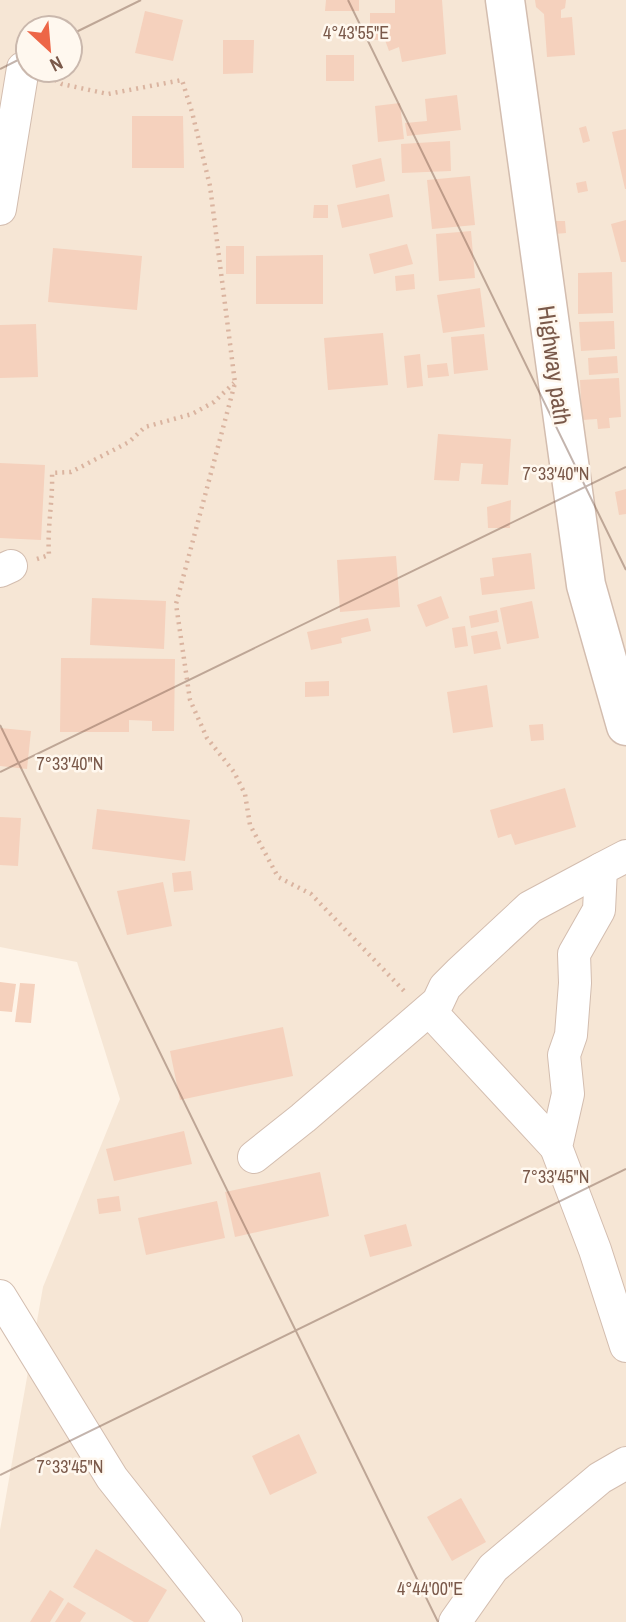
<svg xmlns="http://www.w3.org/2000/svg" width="626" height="1622" viewBox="0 0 626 1622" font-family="'Archivo Narrow',sans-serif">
<rect width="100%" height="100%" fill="#fef4e8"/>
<path fill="#f6e6d5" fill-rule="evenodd" d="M0 0H626V1622H0V1530L43 1287 120 1099 77 962 0 947ZM28 28H70V70H28Z"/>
<g fill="#f5d1bd">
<polygon points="326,0 359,0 359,11 325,11"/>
<polygon points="395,0 442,0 446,54 402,62 399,47 389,51 385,40 370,40 370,13 395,13"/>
<polygon points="535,0 566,0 565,8 561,10 561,18 572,17 575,55 547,57 544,14 536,7"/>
<polygon points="145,11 183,20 173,61 135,53"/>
<polygon points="223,40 254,40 253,73 223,74"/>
<rect x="326" y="55" width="28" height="26"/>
<polygon points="457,95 461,130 407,136 405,123 427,121 425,99"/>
<polygon points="400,103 404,139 378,142 375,106"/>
<polygon points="132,116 183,116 184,168 132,168"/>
<polygon points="586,126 590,141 583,143 579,128"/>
<polygon points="626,129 626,189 625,189 612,132"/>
<polygon points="450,141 451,171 402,173 401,144"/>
<polygon points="381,158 385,181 356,188 352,165"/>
<polygon points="470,176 475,225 432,229 427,180"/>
<polygon points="586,181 588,191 578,193 576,183"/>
<polygon points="389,194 393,217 342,228 337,205"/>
<polygon points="314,205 328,205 328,218 313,218"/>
<polygon points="626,220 626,262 621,262 611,224"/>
<polygon points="551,221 565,221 566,233 555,234"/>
<polygon points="471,231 475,278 439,281 436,234"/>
<polygon points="407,244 413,264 374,274 369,254"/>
<rect x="226" y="246" width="18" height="28"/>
<polygon points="53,248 142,256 137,310 48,302"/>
<polygon points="323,255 323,304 256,304 256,256"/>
<polygon points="612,272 613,313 578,314 578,273"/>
<polygon points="414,274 415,289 396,291 395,276"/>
<polygon points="480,288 485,327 443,333 437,295"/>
<polygon points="614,321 615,349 581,351 579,322"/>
<polygon points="36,324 38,377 0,378 0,325"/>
<polygon points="383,333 388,385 328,390 324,338"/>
<polygon points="484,334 488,370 454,374 451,337"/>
<polygon points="420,354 423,386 407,388 404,356"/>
<polygon points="617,356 618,373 589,375 588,358"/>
<polygon points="447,363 449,376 428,378 427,365"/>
<polygon points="619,378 621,417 609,418 610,428 598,429 597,419 582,420 580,380"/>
<polygon points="438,434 511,439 508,485 481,484 483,464 461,463 459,481 434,480"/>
<polygon points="0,463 45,465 41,540 0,538"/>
<polygon points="626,489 626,514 619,515 615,492"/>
<polygon points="511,500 510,528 488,528 487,507"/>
<polygon points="531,553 535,589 482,595 480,578 494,576 492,558"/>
<polygon points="396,556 400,607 340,612 337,560"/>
<polygon points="441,596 449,618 426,627 417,605"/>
<polygon points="92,598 166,601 164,649 90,645"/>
<polygon points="532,601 539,638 507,644 500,608"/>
<polygon points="497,610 499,622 471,628 469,616"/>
<polygon points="368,618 371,631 341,638 342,643 311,650 307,632"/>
<polygon points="465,626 468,646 455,648 452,628"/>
<polygon points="497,631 501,649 474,654 471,636"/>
<polygon points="61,658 175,659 174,731 152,731 152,721 129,720 129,732 60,732"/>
<polygon points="329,681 329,696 305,697 305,682"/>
<polygon points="487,685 493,727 453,733 447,692"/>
<polygon points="543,724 544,740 531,741 529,725"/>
<polygon points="0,728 31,731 27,769 0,766"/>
<polygon points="565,788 576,827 515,845 511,834 498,838 490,810"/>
<polygon points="97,809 190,820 185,861 92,849"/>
<polygon points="0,817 21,818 18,866 0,865"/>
<polygon points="191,871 193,890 174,892 172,873"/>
<polygon points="163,882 172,926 127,935 117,891"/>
<polygon points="0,982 16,984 12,1012 0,1011"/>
<polygon points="20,983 35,984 31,1023 15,1022"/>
<polygon points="283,1027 293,1076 180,1100 170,1051"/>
<polygon points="184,1131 192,1164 114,1181 106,1149"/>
<polygon points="320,1172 329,1216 235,1237 225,1192"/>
<polygon points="119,1196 121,1211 99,1214 97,1199"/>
<polygon points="217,1201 225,1238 146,1255 138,1218"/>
<polygon points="406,1224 412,1246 370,1257 364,1235"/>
<polygon points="299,1434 317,1473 270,1495 252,1456"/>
<polygon points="461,1498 486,1542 452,1561 427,1517"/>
<polygon points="96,1549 167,1590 148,1622 134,1622 73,1587"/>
<polygon points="50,1590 64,1599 50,1622 30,1622"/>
<polygon points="68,1602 86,1613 80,1622 55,1622"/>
</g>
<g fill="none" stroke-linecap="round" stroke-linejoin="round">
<defs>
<g id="minor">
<polyline points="0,209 23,68"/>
<polyline points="0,571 11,566"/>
<polyline points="626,856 601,869 599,910 574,954 575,983 571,1035 564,1055 568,1094 556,1147 595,1250 626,1346"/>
<polyline points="429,1010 556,1147"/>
<polyline points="254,1157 303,1118 438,1002 445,987 459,973 530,907 601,869"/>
<polyline points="0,1296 112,1478 226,1622"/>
<polyline points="455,1622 493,1568 600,1478 626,1463"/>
</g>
<polyline id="tertiary" points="505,0 586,585 626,726"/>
</defs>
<use href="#minor" stroke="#d3bdaf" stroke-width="34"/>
<use href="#tertiary" stroke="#d3bdaf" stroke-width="41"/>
<g stroke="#dab4a0" stroke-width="4.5" stroke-dasharray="2 5" stroke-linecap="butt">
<polyline points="49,76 62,84 108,94 182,80 192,112 210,186 235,383 176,604 190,700 207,738 234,772 245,794 250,825 278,877 311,894 406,993"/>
<path d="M37 559 49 555C47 527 53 501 52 473L71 472 129 442 145 427 192 414 214 402 234 383"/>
</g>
<use href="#minor" stroke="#fff" stroke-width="32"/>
<use href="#tertiary" stroke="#fff" stroke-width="38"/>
</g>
<path fill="none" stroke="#7a594a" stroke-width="2" stroke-opacity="0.45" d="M348 0 626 570M70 35 141 0M0 69 28 55M0 725 438 1622M0 772 626 467M0 1475 626 1169"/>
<g text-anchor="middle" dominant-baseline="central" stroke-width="5" stroke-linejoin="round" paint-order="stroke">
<g font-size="24" fill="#7a594a" stroke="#fff8ef">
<text transform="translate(555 365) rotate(82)">Highway path</text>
</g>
</g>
<g font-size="18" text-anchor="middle" fill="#7a594a" stroke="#fff8ef" stroke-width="5" stroke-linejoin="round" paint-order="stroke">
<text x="356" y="39">4°43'55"E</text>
<text x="556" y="480">7°33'40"N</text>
<text x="70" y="770">7°33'40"N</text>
<text x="556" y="1183">7°33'45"N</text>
<text x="70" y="1473">7°33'45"N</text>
<text x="430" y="1595">4°44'00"E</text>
</g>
<g transform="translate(49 49) rotate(154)"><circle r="33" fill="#fff8ef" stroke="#cab8ad" stroke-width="2"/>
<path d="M0-5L12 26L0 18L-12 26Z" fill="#ed6647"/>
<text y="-10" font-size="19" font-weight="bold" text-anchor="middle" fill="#7a594a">N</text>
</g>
</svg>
